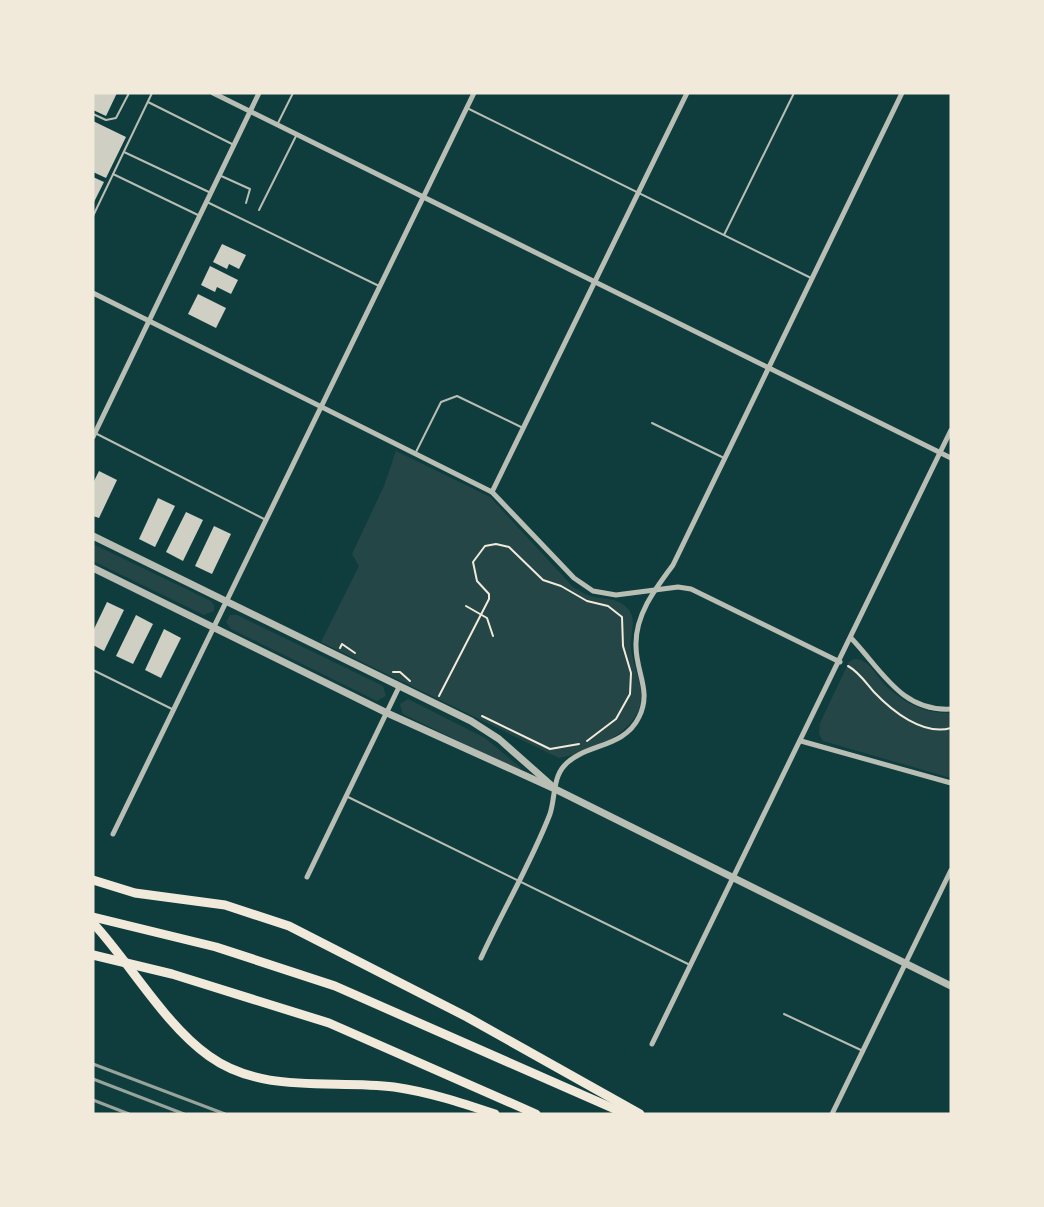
<svg xmlns="http://www.w3.org/2000/svg" width="1044" height="1207" viewBox="0 0 1044 1207" font-family="Bitter,serif">
<rect width="100%" height="100%" fill="#0f3d3e"/>
<g fill="#244646">
<path d="M396 451 490 497 573 587C579 590 584 594 590 596 603 600 619 597 628 609 638 620 629 636 631 649 633 665 641 679 641 695 642 733 589 752 559 758L321 642 359 566 352 554 384 486Z"/>
<polygon points="93,544 211,601 214,605 214,611 204,615 93,561"/>
<polygon points="230,615 237,615 383,686 386,696 377,701 231,629 226,622"/>
<path d="M854 659C869 658 877 678 888 688 906 704 926 714 951 713V778L823 741 819 734 820 723 849 662Z"/>
<polygon points="408,699 485,738 521,768 518,770 403,714 400,704"/>
</g>
<g fill="#cfcfc3">
<polygon points="93,93 117,93 106,116 93,110"/>
<polygon points="93,121 126,137 106,178 93,172"/>
<polygon points="93,177 104,182 93,204"/>
<polygon points="222,244 246,255 239,269 229,264 227,269 213,262"/>
<polygon points="210,266 238,280 231,294 217,287 215,292 201,285"/>
<polygon points="198,294 226,308 216,328 188,314"/>
<polygon points="99,471 117,480 99,518 93,516 93,483"/>
<polygon points="158,498 175,506 155,547 139,539"/>
<polygon points="186,512 203,520 183,561 166,552"/>
<polygon points="214,526 231,534 212,574 195,566"/>
<polygon points="107,602 124,610 104,651 93,645 93,631"/>
<polygon points="136,615 153,624 133,664 116,656"/>
<polygon points="164,629 181,638 161,678 145,670"/>
</g>
<g fill="none" stroke-linecap="round" stroke-linejoin="round">
<g stroke="#f1e9da" stroke-width="2">
<polyline points="466,606 487,618 493,636"/>
<polyline points="340,648 342,644 355,653"/>
<path d="M848 666C859 672 866 683 874 692 892 711 923 736 951 728"/>
<polyline points="393,672 400,672 410,681"/>
<polyline points="439,696 489,599 489,594 477,581 473,562 485,546 496,544 509,547 543,580 561,586 587,601 608,606 622,617 623,646 631,673 630,694 616,719 587,741"/>
<polyline points="482,716 550,749 579,744"/>
</g>
<g stroke="#b8beb3" stroke-width="2">
<polyline points="148,102 234,145"/>
<polyline points="467,108 811,278"/>
<polyline points="93,114 106,120 116,118 129,93"/>
<polyline points="278,123 293,93"/>
<polyline points="124,152 211,193"/>
<polyline points="113,174 200,216"/>
<polyline points="219,175 250,189 246,203"/>
<polyline points="207,202 379,286"/>
<polyline points="259,210 297,134"/>
<polyline points="93,216 152,93"/>
<polyline points="724,235 794,93"/>
<polyline points="652,423 724,458"/>
<polyline points="95,433 266,520"/>
<polyline points="416,452 441,402 457,396 521,427"/>
<polyline points="93,670 174,710"/>
<polyline points="346,796 688,964"/>
<polyline points="784,1014 863,1051"/>
</g>
<g stroke="#b8beb3" stroke-width="5">
<polyline points="213,93 951,458"/>
<polyline points="93,293 492,492 574,578 593,591 616,595 678,587 691,589 840,662"/>
<polyline points="93,437 259,93"/>
<polyline points="492,492 687,93"/>
<path d="M851 638C881 669 901 712 951 709"/>
<polyline points="801,741 951,783"/>
<polyline points="113,834 474,93"/>
<polyline points="307,877 399,687"/>
<path d="M481 958C503 910 531 863 550 814 555 799 553 778 564 766 584 743 624 749 639 717 652 691 636 673 636 646 635 615 655 589 673 565L902 93"/>
<polyline points="652,1044 951,430"/>
<polyline points="832,1114 951,870"/>
</g>
<g stroke="#b8beb3" stroke-width="7">
<polyline points="93,536 471,721 499,739 551,785"/>
<polyline points="93,568 387,713 555,789 951,986"/>
</g>
<g stroke="#f1e9da" stroke-width="9">
<polyline points="93,880 135,893 225,905 289,926 467,1017 640,1114"/>
<polyline points="93,917 216,947 335,986 626,1114"/>
<path d="M93 923C130 963 165 1025 209 1056 263 1095 332 1079 394 1087 429 1092 462 1103 495 1114"/>
<polyline points="93,955 172,974 329,1023 536,1114"/>
</g>
<g stroke="#97a49c" stroke-width="3">
<polyline points="93,1064 225,1114"/>
<polyline points="93,1079 184,1114"/>
<polyline points="93,1100 129,1114"/>
</g>
</g>
<rect width="1044" height="1207" fill="none" stroke="#f1e9da" stroke-width="189"/>
</svg>
